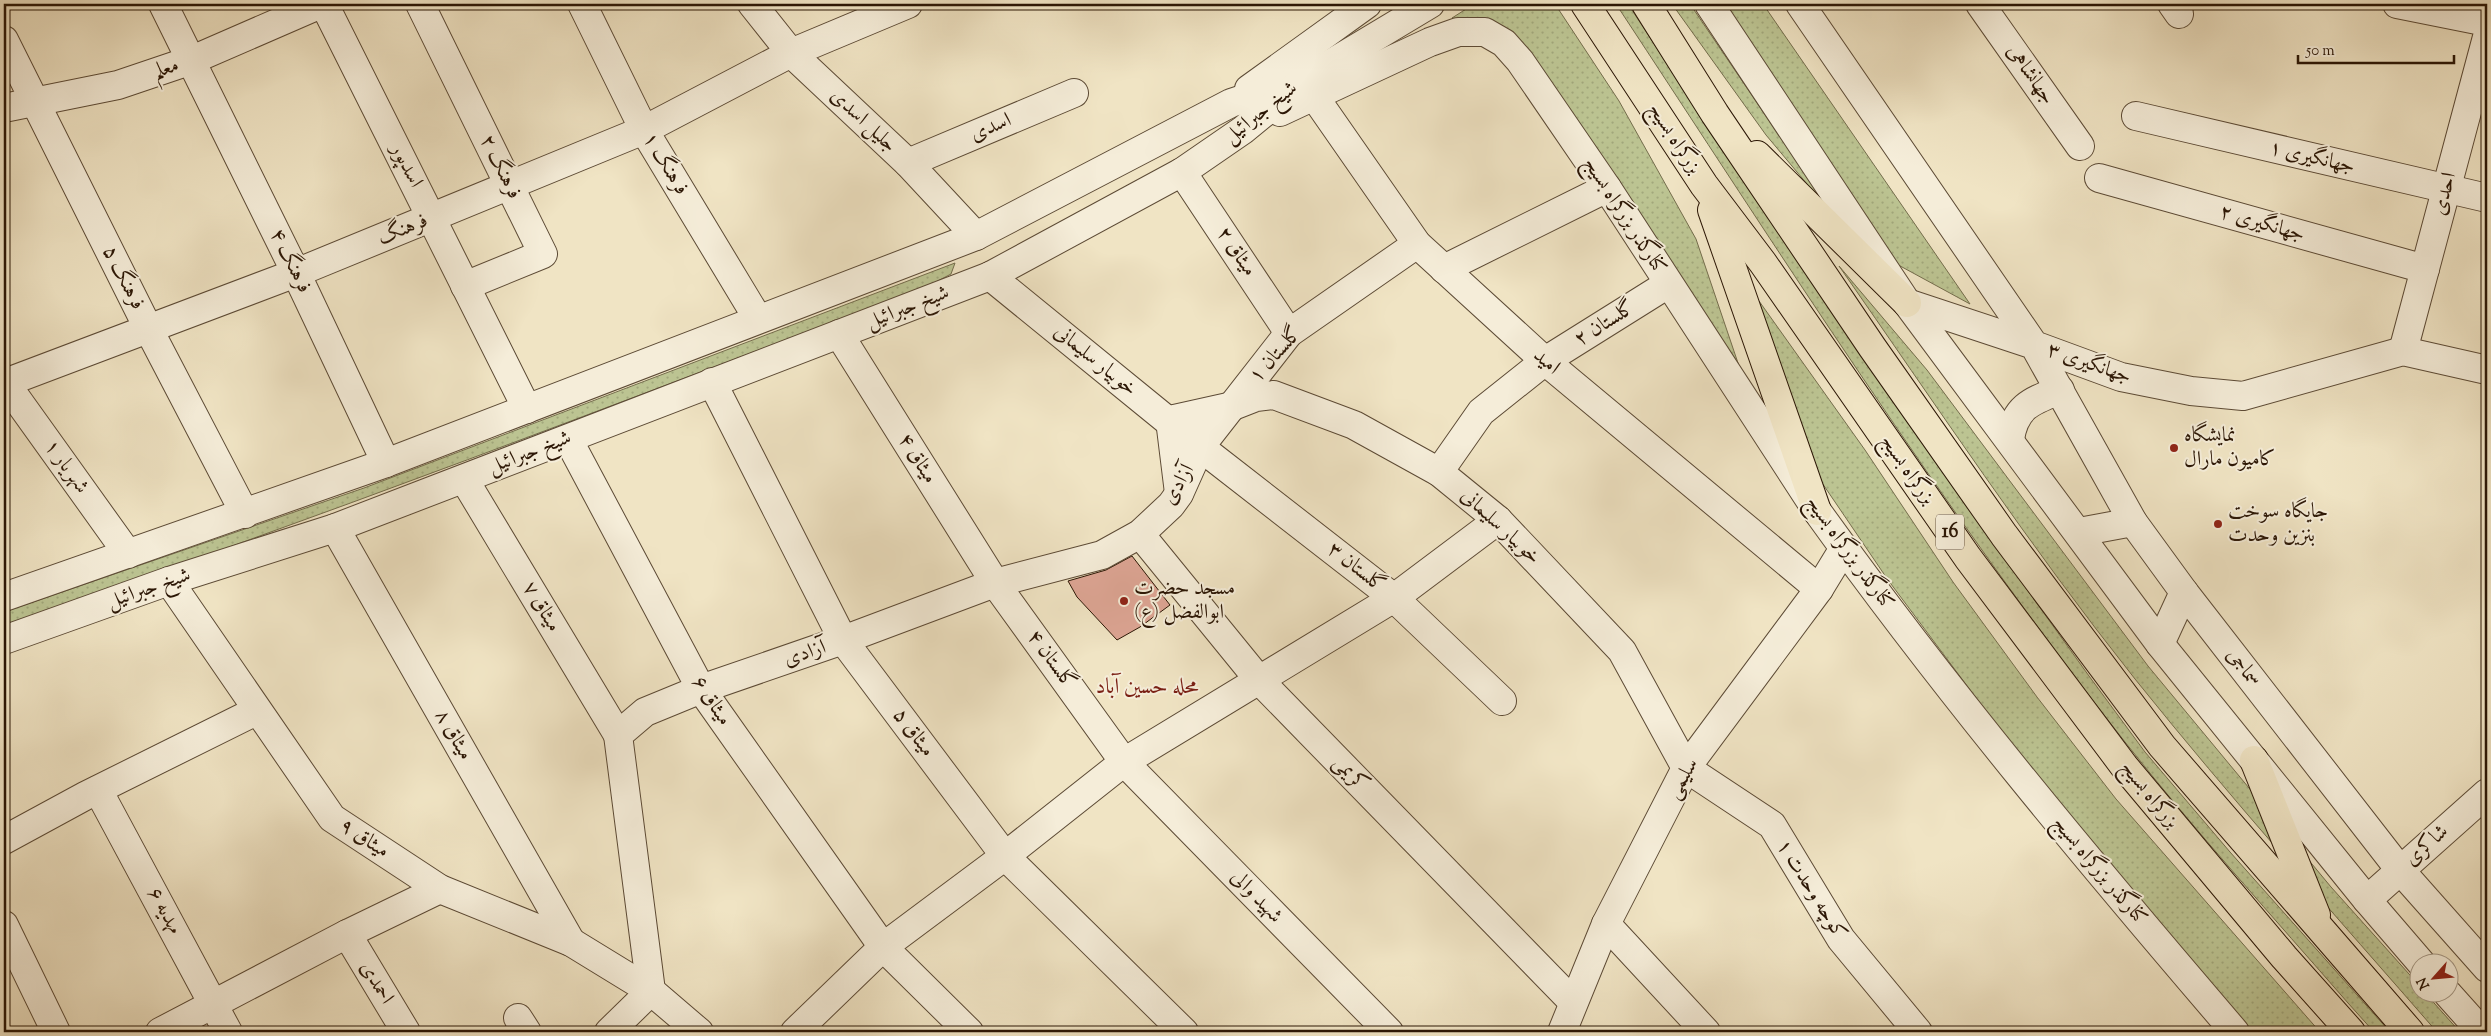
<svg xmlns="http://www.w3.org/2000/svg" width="2491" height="1036" font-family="'Sorts Mill Goudy',Amiri,serif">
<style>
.grass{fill:url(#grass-dots);stroke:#746d4c}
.building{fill:#dda594;stroke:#2b1605}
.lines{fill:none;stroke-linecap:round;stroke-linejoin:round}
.minor-casing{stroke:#5c4a35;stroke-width:30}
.highway-casing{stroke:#2b1605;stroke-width:30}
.minor{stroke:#f5edd9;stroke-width:28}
.highway{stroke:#f0e4c4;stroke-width:28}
.poi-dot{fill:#8f2418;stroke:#f5edd9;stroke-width:2}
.labels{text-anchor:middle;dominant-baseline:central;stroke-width:4;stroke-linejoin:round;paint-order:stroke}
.shield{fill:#f5edd9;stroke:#685645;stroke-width:1}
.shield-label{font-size:20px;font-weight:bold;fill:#2b1605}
.street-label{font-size:21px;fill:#2b1605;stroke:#f5edd9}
.poi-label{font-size:21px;fill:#2b1605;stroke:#f5edd9;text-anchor:start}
.neighbourhood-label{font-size:22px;fill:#7a1f14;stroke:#f5edd9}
</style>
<defs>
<pattern id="grass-dots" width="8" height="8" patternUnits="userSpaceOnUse" patternTransform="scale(1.25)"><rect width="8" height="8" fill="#bcc492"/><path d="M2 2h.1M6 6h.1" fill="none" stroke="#a2a87c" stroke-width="1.8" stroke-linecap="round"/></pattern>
</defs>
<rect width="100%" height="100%" fill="#f0e4c4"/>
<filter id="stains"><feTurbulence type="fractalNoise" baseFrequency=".004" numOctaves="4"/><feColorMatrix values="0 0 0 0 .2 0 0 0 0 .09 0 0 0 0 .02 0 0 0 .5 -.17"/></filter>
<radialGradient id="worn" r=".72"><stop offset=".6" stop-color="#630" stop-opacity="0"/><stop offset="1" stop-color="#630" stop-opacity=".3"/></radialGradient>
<g class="grass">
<polygon points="1474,4 1555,4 1619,101 1696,239 1739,366 1485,22 1452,18"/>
<path d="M 1616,4 L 1628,4 L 1690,99 L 1977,520 L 2089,676 L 2145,752 L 2230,852 L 2390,1032 L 2374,1032 L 2348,1003 C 2273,917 2196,832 2125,742 C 1941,507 1780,253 1616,4 Z"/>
<polygon points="1672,4 1690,4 1833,215 1766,135"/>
<polygon points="1721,4 1763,4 1970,304 1891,261"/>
<path d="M 955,263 L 951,274 L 928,286 C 621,402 315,520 4,626 L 4,612 L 364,488 Z"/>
<path d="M 1839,266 L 1927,370 L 2148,666 L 2331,887 L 2418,984 L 2418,994 L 2426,994 L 2460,1032 L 2437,1032 C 2335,915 2232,800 2135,679 C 2030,547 1936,405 1839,266 Z"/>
<polygon points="1759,301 1865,450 1953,582 2037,697 2116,799 2320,1032 2248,1032 2009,742 1888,580 1816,474 1786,391"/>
</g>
<polygon class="building" points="1132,556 1170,605 1140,627 1117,640 1077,597 1068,581 1106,570"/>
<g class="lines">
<defs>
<g id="minor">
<polyline points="163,4 296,273 386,463"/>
<polyline points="324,4 527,409"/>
<polyline points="420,4 543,254 465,286"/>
<polyline points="582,4 644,130 758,319"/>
<polyline points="752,4 791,53 908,163 976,236"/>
<polyline points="1709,4 1907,303 2160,644 2367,900 2422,964"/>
<polyline points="1800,4 2034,345 2121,377 2191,391 2243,396 2403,351 2487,370"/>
<polyline points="1980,4 2080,146"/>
<polyline points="2172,4 2179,14"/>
<polyline points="2397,4 2487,22"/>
<polyline points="4,40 148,328 245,514"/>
<polyline points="1249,89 1367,4"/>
<polyline points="1314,96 1417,244 1545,361 1819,589"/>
<polyline points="4,108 118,85 192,60 321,4"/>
<path d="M 1280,112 L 1430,42 L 1458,32 L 1485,32 L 1504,43 L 1520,61 L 1607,188 L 1817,511 C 1947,692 2090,863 2235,1032"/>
<polyline points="2136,116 2487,198"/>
<polyline points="908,163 1074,93"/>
<polyline points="1182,172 1289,333"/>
<polyline points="2099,178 2425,269"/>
<polyline points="1444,269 1607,188"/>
<polyline points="990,276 1200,447 1394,598 1502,701"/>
<polyline points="1907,303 2034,345 2133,522 2184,592 2400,870 2487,968"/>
<polyline points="839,334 995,583 1124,762 1389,1032"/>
<polyline points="2403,351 2487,37"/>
<polyline points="4,381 128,554"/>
<polyline points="712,382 843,640 1005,856 1184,1032"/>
<polyline points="5,383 296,273 644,130 791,53 908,4"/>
<polyline points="568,439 701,689 883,947 969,1032"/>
<path d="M 2010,439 C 2015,406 2032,401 2060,390"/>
<polyline points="1439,472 1481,412 1545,361 1668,284"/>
<polyline points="464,479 618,735"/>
<polyline points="1179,493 1170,420 1233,406 1256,397 1274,395 1354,425 1439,472 1498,520 1622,651 1686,768 1772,825 1841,939 1918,1032"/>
<polyline points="335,528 571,942"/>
<polyline points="2079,532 2133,522"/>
<polyline points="1140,534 1259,680 1573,1002"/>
<polyline points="169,581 332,818 440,889 571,942 651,991 699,1032"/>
<polyline points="4,597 386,463 976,236 1231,103 1292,83"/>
<polyline points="4,640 169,581 335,528 990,276 1182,172 1243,130 1305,79 1430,4"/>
<polyline points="2160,644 2184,592"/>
<polyline points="98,790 228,1032"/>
<polyline points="4,840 85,796 256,711"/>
<polyline points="2367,900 2487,793"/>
<polyline points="1606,924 1706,1032"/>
<polyline points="4,925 56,1032"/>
<polyline points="347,934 406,1032"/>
<polyline points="651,991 618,735 645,712 701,689 843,640 995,583 1102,555 1140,534 1171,505 1179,494 1200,447 1289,333 1417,244"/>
<polyline points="2448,994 2482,1032"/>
<polyline points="518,1018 527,1032"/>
<polyline points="160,1032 347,934 440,889"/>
<polyline points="609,1032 651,991"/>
<polyline points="795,1032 883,947 1005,856 1124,762 1394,598 1498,520"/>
<polyline points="1562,1032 1606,924 1686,768 1819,589 1844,548"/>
</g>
<g id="highway">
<polyline points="1585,4 1704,185 1763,263 1968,558 2124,766 2284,957 2351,1032"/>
<polyline points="1646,4 1715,114 1872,347 2004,535 2162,746 2410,1032"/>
<polyline points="1757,155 1907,303"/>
<polyline points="1712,210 1817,511"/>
<polyline points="2254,760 2316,915"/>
</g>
</defs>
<use href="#minor" class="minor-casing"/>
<use href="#highway" class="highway-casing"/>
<use href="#minor" class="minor"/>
<use href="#highway" class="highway"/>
</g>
<g class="poi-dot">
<circle cx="2174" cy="448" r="5"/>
<circle cx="2218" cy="524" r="5"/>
<circle cx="1124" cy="601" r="5"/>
</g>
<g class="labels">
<rect class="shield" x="1936" y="514.5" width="28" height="35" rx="4"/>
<g class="shield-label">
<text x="1950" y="532">16</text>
</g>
<g class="street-label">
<text transform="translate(166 69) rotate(-19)">معلم</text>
<text transform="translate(2030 75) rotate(55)">جهانشاهی</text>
<text transform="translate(1261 113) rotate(-38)">شیخ جبرائیل</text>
<text transform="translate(863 121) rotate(43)">جلیل اسدی</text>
<text transform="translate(991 128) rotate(-23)">اسدی</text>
<text transform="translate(1674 139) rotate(57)">بزرگراه بسیج</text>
<text transform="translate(2312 158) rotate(13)">جهانگیری ۱</text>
<text transform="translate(665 164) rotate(59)">فرهنگ ۱</text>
<text transform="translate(406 166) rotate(63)">اسدپور</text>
<text transform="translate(500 167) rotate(64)">فرهنگ ۲</text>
<text transform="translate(2445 194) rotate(-75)">احدی</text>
<text transform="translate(1624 216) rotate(57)">کنارگذر بزرگراه بسیج</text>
<text transform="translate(2262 224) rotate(16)">جهانگیری ۲</text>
<text transform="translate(403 230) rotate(-22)">فرهنگ</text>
<text transform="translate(1236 252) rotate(56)">میثاق ۲</text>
<text transform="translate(290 261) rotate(64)">فرهنگ ۴</text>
<text transform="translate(123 278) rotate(63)">فرهنگ ۵</text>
<text transform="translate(908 308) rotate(-21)">شیخ جبرائیل</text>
<text transform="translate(1605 324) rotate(-32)">گلستان ۲</text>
<text transform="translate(1276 355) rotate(-48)">گلستان ۱</text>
<text transform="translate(1095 361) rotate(39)">خوبیار سلیمانی</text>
<text transform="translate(1546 362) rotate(41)">امید</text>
<text transform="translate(2089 364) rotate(19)">جهانگیری ۳</text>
<text transform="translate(530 453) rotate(-21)">شیخ جبرائیل</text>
<text transform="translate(917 459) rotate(58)">میثاق ۴</text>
<text transform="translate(66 467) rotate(54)">شهریار ۱</text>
<text transform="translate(1907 470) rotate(55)">بزرگراه بسیج</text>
<text transform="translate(1179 485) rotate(-60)">آزادی</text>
<text transform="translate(1500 527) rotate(43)">خوبیار سلیمانی</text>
<text transform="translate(1849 553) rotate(54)">کنارگذر بزرگراه بسیج</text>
<text transform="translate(1356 568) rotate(38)">گلستان ۳</text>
<text transform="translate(149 589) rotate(-19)">شیخ جبرائیل</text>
<text transform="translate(541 607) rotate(59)">میثاق ۷</text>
<text transform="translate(805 654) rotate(-19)">آزادی</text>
<text transform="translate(1051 660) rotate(54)">گلستان ۴</text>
<text transform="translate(2243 668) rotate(52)">سماجی</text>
<text transform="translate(711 701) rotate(57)">میثاق ۶</text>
<text transform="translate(913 733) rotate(53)">میثاق ۵</text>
<text transform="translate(453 735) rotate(60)">میثاق ۸</text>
<text transform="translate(1350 774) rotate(46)">کریمی</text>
<text transform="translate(1683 779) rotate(-60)">سلیمی</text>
<text transform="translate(2149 795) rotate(51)">بزرگراه بسیج</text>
<text transform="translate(364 839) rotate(33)">میثاق ۹</text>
<text transform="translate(2427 846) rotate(-42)">شاکری</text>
<text transform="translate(2099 871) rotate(50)">کنارگذر بزرگراه بسیج</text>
<text transform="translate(1811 890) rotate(58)">کوچه وحدت ۱</text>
<text transform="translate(1256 897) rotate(46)">شهید والی</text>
<text transform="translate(164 911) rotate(61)">مهدیه ۶</text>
<text transform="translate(376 983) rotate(59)">احمدی</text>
</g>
<g class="poi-label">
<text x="2184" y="436">نمایشگاه<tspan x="2184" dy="24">کامیون مارال</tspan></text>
<text x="2228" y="512">جایگاه سوخت<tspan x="2228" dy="24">بنزین وحدت</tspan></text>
<text x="1134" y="589">مسجد حضرت<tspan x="1134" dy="24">ابوالفضل (ع)</tspan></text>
</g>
<g class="neighbourhood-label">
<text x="1147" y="688">محله حسین آباد</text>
</g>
</g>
<rect width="2491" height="1036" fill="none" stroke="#f0e4c4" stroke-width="20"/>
<rect x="5" y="5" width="2481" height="1026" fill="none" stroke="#2b1605" stroke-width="2.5"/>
<rect x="10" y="10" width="2471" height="1016" fill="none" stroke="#2b1605"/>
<g transform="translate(2434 978) rotate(243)"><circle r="24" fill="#f5edd9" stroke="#a49784"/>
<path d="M0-4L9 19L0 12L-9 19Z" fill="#8f2418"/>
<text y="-8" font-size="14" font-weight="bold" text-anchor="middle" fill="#2b1605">N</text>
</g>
<path d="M2298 55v8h156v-8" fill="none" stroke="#2b1605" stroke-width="2.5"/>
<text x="2306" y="55" font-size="15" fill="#2b1605" stroke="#f5edd9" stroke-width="4" paint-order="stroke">50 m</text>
<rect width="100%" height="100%" filter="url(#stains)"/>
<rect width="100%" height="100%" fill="url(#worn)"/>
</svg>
